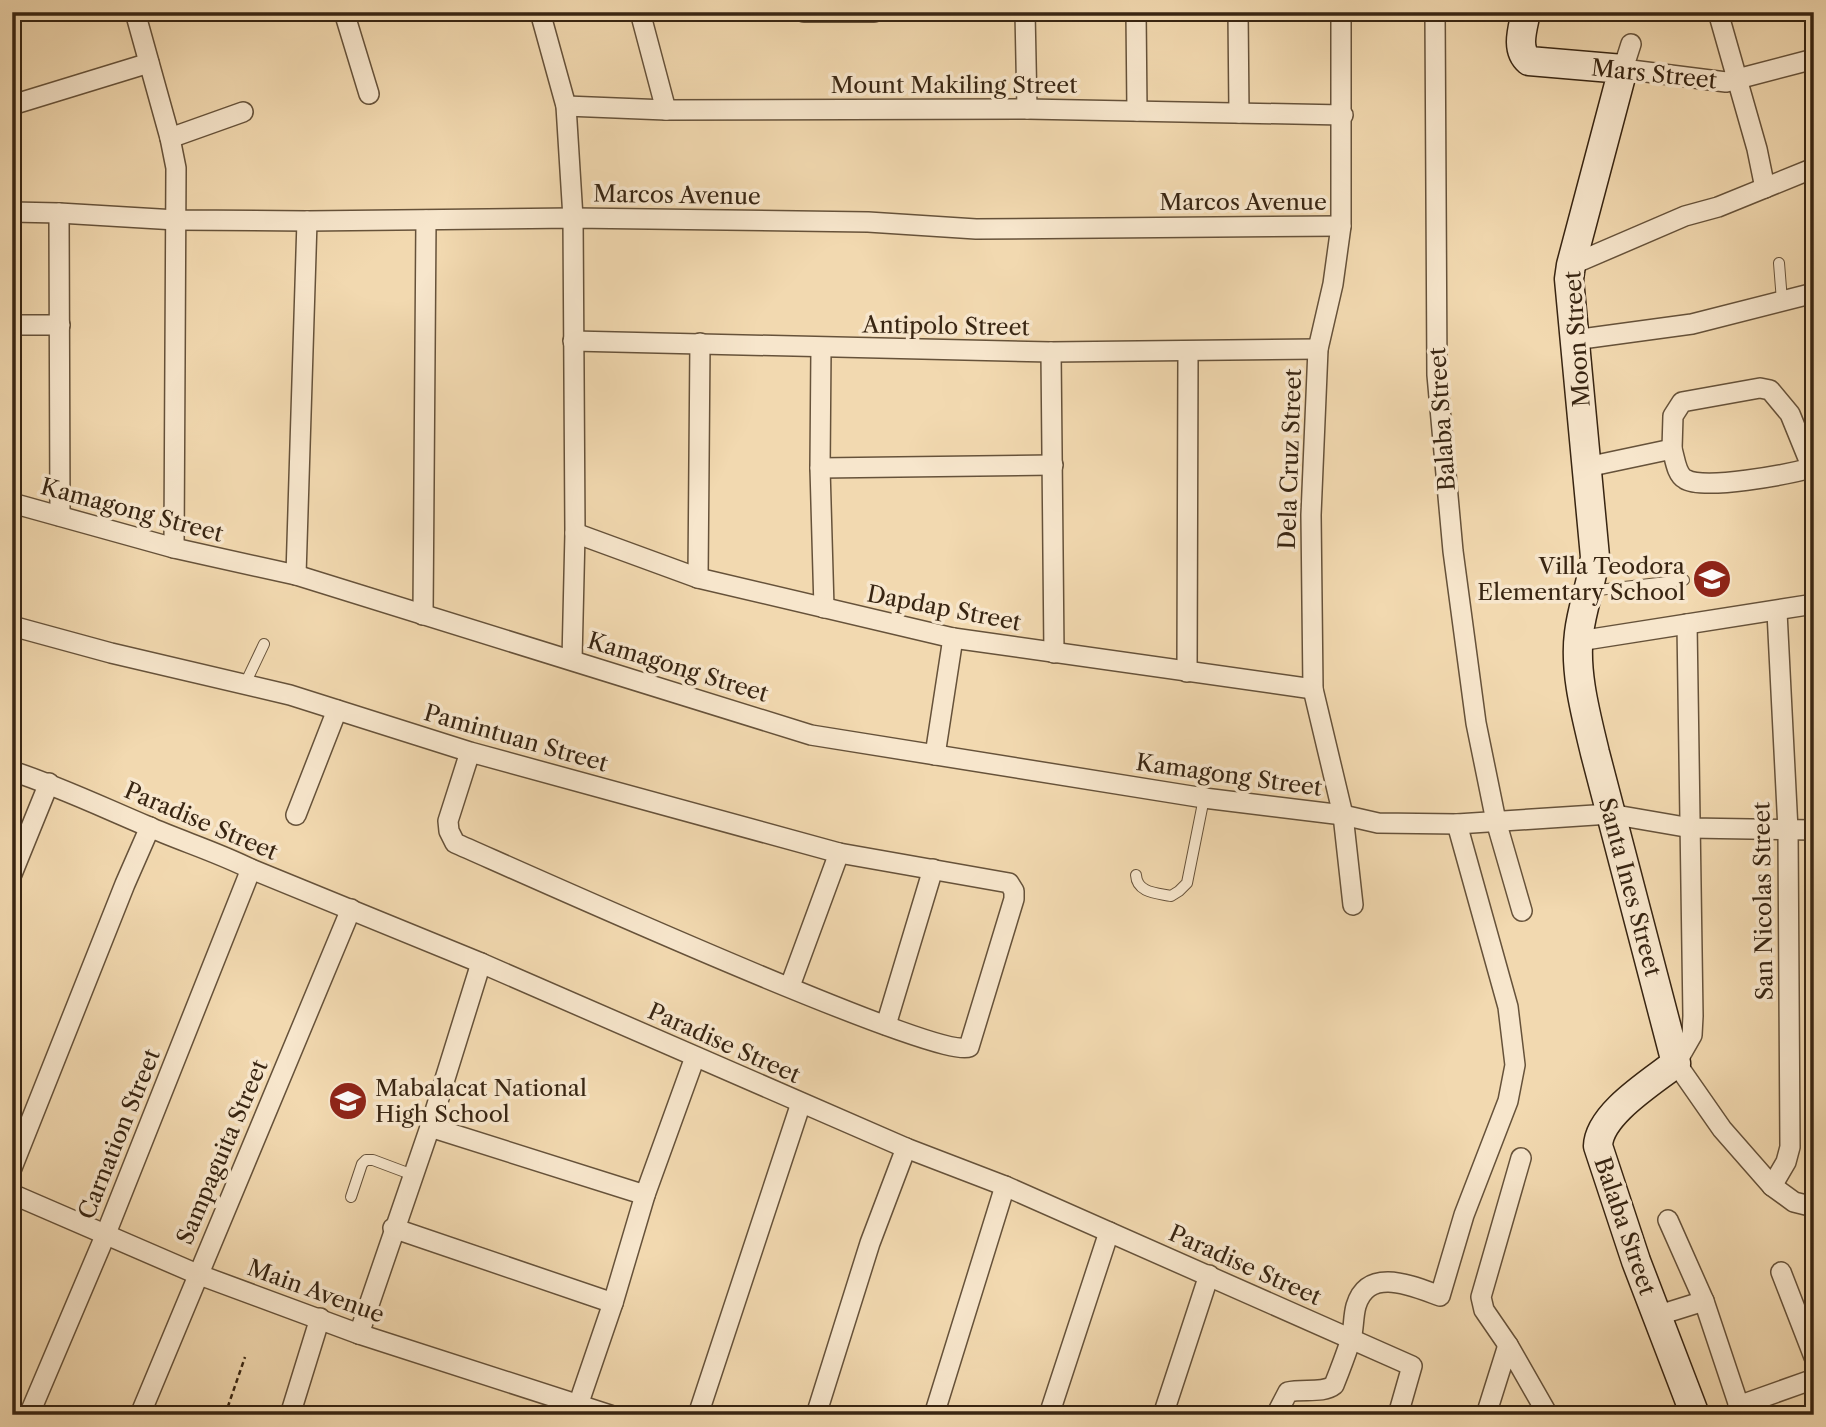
<svg xmlns="http://www.w3.org/2000/svg" width="1826" height="1427" font-family="'Libre Caslon Text',serif">
<style>
.lines{fill:none;stroke-linecap:round;stroke-linejoin:round}
.lane-casing{stroke:#66523a;stroke-width:12}
.street-casing{stroke:#66523a;stroke-width:22}
.secondary-casing{stroke:#382512;stroke-width:31}
.path{stroke:#382512;stroke-width:2.5;stroke-dasharray:5 3.5;stroke-linecap:butt}
.lane{stroke:#f7e6cc;stroke-width:10}
.street{stroke:#f7e6cc;stroke-width:19}
.secondary{stroke:#f7e6cc;stroke-width:28}
.labels{text-anchor:middle;dominant-baseline:central;stroke-width:7;stroke-linejoin:round;paint-order:stroke}
.street-label{font-size:23px;fill:#382512;stroke:#f7e6cc}
.poi-label{font-size:23px;fill:#382512;stroke:#f7e6cc;text-anchor:end}
</style>
<rect width="100%" height="100%" fill="#f2d9b0"/>
<filter id="stains"><feTurbulence type="fractalNoise" baseFrequency=".00286" numOctaves="4"/><feColorMatrix values="0 0 0 0 .2 0 0 0 0 .09 0 0 0 0 .02 0 0 0 .5 -.17"/></filter>
<radialGradient id="worn" r=".72"><stop offset=".6" stop-color="#630" stop-opacity="0"/><stop offset="1" stop-color="#630" stop-opacity=".3"/></radialGradient>
<g class="lines">
<defs>
<g id="lane">
<polyline points="1779,263 1782,301"/>
<polyline points="1590,591 1684,580"/>
<polyline points="245,684 264,644"/>
<path d="M 1136,875 C 1137,893 1157,893 1171,896 L 1179,891 L 1187,883 L 1204,798"/>
<polyline points="351,1197 362,1164 366,1160 373,1160 413,1175"/>
</g>
<g id="street">
<polyline points="135,12 170,138 176,168 174,548"/>
<polyline points="344,12 369,94"/>
<polyline points="540,12 566,106 573,218 575,533 572,660"/>
<polyline points="640,12 666,110"/>
<polyline points="804,12 874,12"/>
<polyline points="1025,12 1027,109"/>
<polyline points="1136,12 1137,111"/>
<polyline points="1238,12 1239,113"/>
<polyline points="1341,12 1341,226 1333,284 1318,349 1311,515 1313,689 1343,815 1353,905"/>
<polyline points="1435,12 1437,375 1453,551 1476,723 1496,821 1522,911"/>
<polyline points="1718,12 1757,149 1765,188"/>
<polyline points="1631,44 1623,69 1726,82 1814,59"/>
<polyline points="12,105 149,63"/>
<polyline points="566,106 666,110 1027,109 1343,115"/>
<polyline points="170,138 243,112"/>
<polyline points="12,212 59,213 176,220 307,221 573,218 868,222 976,229 1341,226"/>
<polyline points="59,213 60,516"/>
<polyline points="1571,265 1685,216 1718,207 1814,168"/>
<polyline points="12,325 60,325"/>
<polyline points="1574,340 1692,324 1814,293"/>
<polyline points="573,341 1051,352 1318,349"/>
<polyline points="821,348 820,468 824,608"/>
<polyline points="1051,352 1054,653"/>
<polyline points="1672,449 1673,416 1682,402 1760,388 1770,390 1790,414 1814,473"/>
<path d="M 1587,467 L 1672,449 C 1675,458 1676,474 1685,479 C 1703,491 1789,474 1811,468"/>
<polyline points="820,468 1053,465"/>
<polyline points="12,503 174,548 296,575 811,735 1204,798 1343,815 1378,823 1457,824 1610,814 1691,828 1814,830"/>
<polyline points="575,533 698,578 953,638 1313,689"/>
<polyline points="296,575 307,221"/>
<polyline points="698,578 700,343"/>
<polyline points="423,615 426,220"/>
<polyline points="1687,624 1693,1016 1692,1035 1676,1063 1722,1129 1772,1186 1794,1202 1814,1207"/>
<path d="M 12,626 L 111,653 L 290,695 L 470,752 L 839,853 L 1009,883 L 1014,891 L 1014,899 L 969,1047 C 936,1060 517,870 455,843 L 449,831 L 448,821 L 470,752"/>
<polyline points="1579,641 1814,604"/>
<polyline points="1187,672 1188,352"/>
<polyline points="935,755 953,638"/>
<path d="M 12,771 C 58,786 102,807 147,826 C 181,841 217,852 251,869 L 481,963 L 906,1148 L 1005,1186 L 1412,1366 L 1398,1415"/>
<polyline points="296,815 337,710"/>
<polyline points="12,874 49,783"/>
<polyline points="790,986 839,853"/>
<polyline points="886,1025 933,869"/>
<polyline points="430,1127 645,1195"/>
<polyline points="12,1168 125,884 150,827"/>
<polyline points="1772,1186 1786,1162 1790,1147 1788,830 1777,612"/>
<polyline points="12,1194 197,1274 359,1334 610,1415"/>
<polyline points="1668,1220 1704,1301 1742,1415"/>
<polyline points="393,1228 613,1303"/>
<polyline points="1781,1272 1814,1357"/>
<polyline points="1656,1316 1704,1301"/>
<polyline points="359,1334 430,1127 481,963"/>
<polyline points="1508,1345 1484,1310 1481,1297 1521,1158"/>
<polyline points="1738,1406 1814,1379"/>
<polyline points="575,1414 613,1303 645,1195 695,1057"/>
<polyline points="29,1415 105,1236 251,869"/>
<polyline points="140,1415 351,909"/>
<polyline points="290,1415 320,1318"/>
<polyline points="698,1415 801,1103"/>
<polyline points="816,1415 870,1243 906,1148"/>
<polyline points="934,1415 1005,1186"/>
<polyline points="1049,1415 1109,1232"/>
<polyline points="1163,1415 1209,1275"/>
<path d="M 1276,1415 L 1288,1392 C 1302,1388 1323,1394 1334,1385 C 1340,1370 1346,1354 1351,1339 C 1354,1328 1353,1317 1356,1306 C 1368,1266 1412,1286 1440,1296 L 1464,1215 L 1508,1101 L 1515,1065 L 1508,1007 L 1457,824"/>
<polyline points="1486,1415 1508,1345 1548,1415"/>
</g>
<path id="secondary" d="M 1526,12 C 1523,28 1515,49 1529,61 L 1623,69 L 1571,265 L 1569,279 L 1595,557 C 1592,583 1582,607 1579,633 C 1574,672 1586,715 1595,753 L 1676,1063 C 1652,1082 1599,1114 1598,1146 L 1636,1261 L 1695,1415"/>
</defs>
<use href="#lane" class="lane-casing"/>
<use href="#street" class="street-casing"/>
<use href="#secondary" class="secondary-casing"/>
<polyline class="path" points="225,1415 245,1357"/>
<use href="#lane" class="lane"/>
<use href="#street" class="street"/>
<use href="#secondary" class="secondary"/>
</g>
<defs>
<symbol id="school-disc" viewBox="-11 -11 22 22"><circle r="9.5" fill="#8f2418" stroke="#f7e6cc"/><path d="M0-5L7-2L0 1L-7-2ZM-4 1L0 2.5L4 1V4Q0 6-4 4Z" fill="#fff"/></symbol>
</defs>
<g fill-rule="evenodd">
<use href="#school-disc" x="1690" y="557" width="44" height="44"/>
<use href="#school-disc" x="326" y="1079" width="44" height="44"/>
</g>
<g class="labels">
<g class="street-label">
<text transform="translate(1654 74) rotate(6)">Mars Street</text>
<text x="954" y="85">Mount Makiling Street</text>
<text transform="translate(677 195) rotate(1)">Marcos Avenue</text>
<text x="1243" y="202">Marcos Avenue</text>
<text transform="translate(946 326) rotate(1)">Antipolo Street</text>
<text transform="translate(1577 339) rotate(-94)">Moon Street</text>
<text transform="translate(1442 419) rotate(-94)">Balaba Street</text>
<text transform="translate(1290 459) rotate(-88)">Dela Cruz Street</text>
<text transform="translate(132 510) rotate(15)">Kamagong Street</text>
<text transform="translate(944 608) rotate(11)">Dapdap Street</text>
<text transform="translate(678 667) rotate(17)">Kamagong Street</text>
<text transform="translate(516 738) rotate(16)">Pamintuan Street</text>
<text transform="translate(1229 775) rotate(8)">Kamagong Street</text>
<text transform="translate(201 821) rotate(23)">Paradise Street</text>
<text transform="translate(1630 887) rotate(75)">Santa Ines Street</text>
<text transform="translate(1763 901) rotate(-91)">San Nicolas Street</text>
<text transform="translate(724 1043) rotate(24)">Paradise Street</text>
<text transform="translate(119 1134) rotate(-68)">Carnation Street</text>
<text transform="translate(222 1152) rotate(-67)">Sampaguita Street</text>
<text transform="translate(1625 1226) rotate(71)">Balaba Street</text>
<text transform="translate(1245 1265) rotate(24)">Paradise Street</text>
<text transform="translate(316 1291) rotate(20)">Main Avenue</text>
</g>
<g class="poi-label">
<text x="1685" y="566">Villa Teodora<tspan x="1685" dy="26">Elementary School</tspan></text>
<text x="375" y="1088" text-anchor="start">Mabalacat National<tspan x="375" dy="26">High School</tspan></text>
</g>
</g>
<rect width="1826" height="1427" fill="none" stroke="#f2d9b0" stroke-width="42"/>
<rect x="14" y="14" width="1798" height="1399" fill="none" stroke="#382512" stroke-width="3.5"/>
<rect x="21" y="21" width="1784" height="1385" fill="none" stroke="#382512" stroke-width="2"/>
<rect width="100%" height="100%" filter="url(#stains)"/>
<rect width="100%" height="100%" fill="url(#worn)"/>
</svg>
